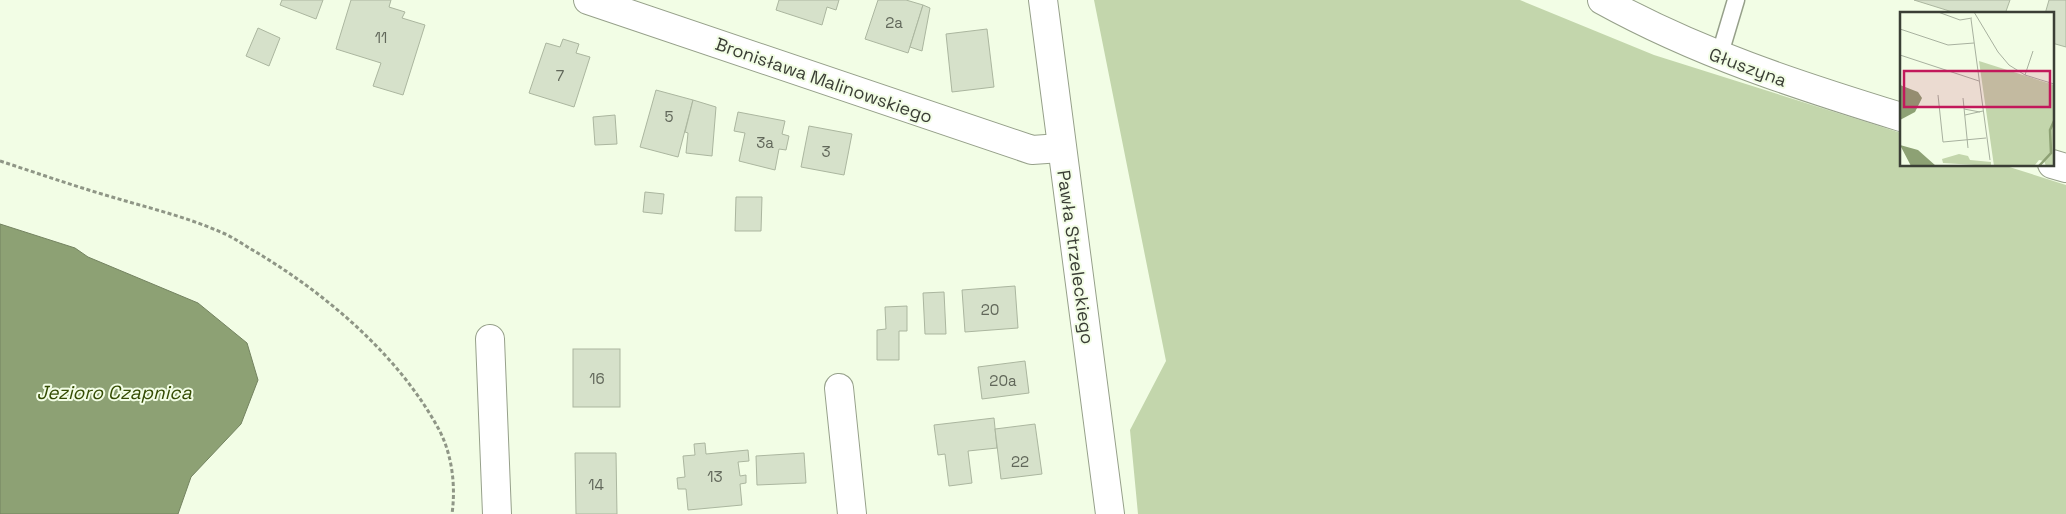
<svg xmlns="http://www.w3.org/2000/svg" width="2066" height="514" font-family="'Space Grotesk',sans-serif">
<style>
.green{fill:#c3d6ac}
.water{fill:#8da174;stroke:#748361}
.building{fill:#d6e1ca;stroke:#abb69f}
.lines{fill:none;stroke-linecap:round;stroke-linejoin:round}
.lane-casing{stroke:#96a08a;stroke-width:19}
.street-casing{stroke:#96a08a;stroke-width:30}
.secondary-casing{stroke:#96a08a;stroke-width:30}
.path{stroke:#8f9686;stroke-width:3;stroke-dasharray:4 2.5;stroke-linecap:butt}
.lane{stroke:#fff;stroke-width:16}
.street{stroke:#fff;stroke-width:28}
.secondary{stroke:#fff;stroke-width:28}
.labels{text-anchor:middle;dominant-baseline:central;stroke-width:4;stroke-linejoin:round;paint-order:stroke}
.number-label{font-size:15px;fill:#61675a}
.street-label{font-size:18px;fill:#3a3e35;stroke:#f2fde5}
.water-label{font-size:19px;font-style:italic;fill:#344c03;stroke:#f2fde5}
.inset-river{fill:none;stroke:#8da174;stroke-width:2.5}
.inset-road{fill:none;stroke:#a8b19f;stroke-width:1}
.view{fill:#c2185b;fill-opacity:0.15;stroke:#c2185b;stroke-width:2.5}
.inset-edge{fill:none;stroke:#3a3e35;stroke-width:2.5}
</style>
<rect width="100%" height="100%" fill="#f2fde5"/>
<polygon class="green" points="1094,0 1520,0 1654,55 1901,133 1901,165 2003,165 2066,185 2066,514 1138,514 1130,430 1166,361"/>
<polygon class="water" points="0,224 75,248 88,257 198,303 247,343 258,380 241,424 191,477 178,514 0,514"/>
<g class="building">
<polygon points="282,0 323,0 316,19 280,5"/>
<polygon points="351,0 391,0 389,7 405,12 402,18 425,25 403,95 373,86 381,63 336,49"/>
<polygon points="779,0 839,0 836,10 827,7 822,25 776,10"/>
<polygon points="878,0 906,0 923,5 908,53 865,39"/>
<polygon points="1914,0 2010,0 2005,14 1959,14"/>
<polygon points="2049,0 2066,0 2066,47 2052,43 2052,14 2045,14"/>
<polygon points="923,5 930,8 922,51 910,47"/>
<polygon points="258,28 280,38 269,66 246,56"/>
<polygon points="987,29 994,87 952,92 946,34"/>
<polygon points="563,39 579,44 576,53 590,57 574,107 529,93 546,43 560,47"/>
<polygon points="656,90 693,100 678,157 640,147"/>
<polygon points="693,100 716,107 712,156 686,153 688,133 685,132"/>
<polygon points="738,112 785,121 782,134 789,136 786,150 779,149 775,170 739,161 745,133 734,131"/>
<polygon points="615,115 617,144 595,145 593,117"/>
<polygon points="809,126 852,134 844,175 801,167"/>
<polygon points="645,192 664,194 662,214 643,212"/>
<polygon points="736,197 762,197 761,231 735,231"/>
<polygon points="1015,286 1018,328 965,332 962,290"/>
<polygon points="944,292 946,334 925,334 923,293"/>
<polygon points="907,306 907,331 899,331 899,360 877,360 877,330 886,329 885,307"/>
<rect x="573" y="349" width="47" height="58"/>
<polygon points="1025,361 1029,393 982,399 978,367"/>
<polygon points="994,418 997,448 968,451 972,483 949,486 945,454 938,455 934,425"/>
<polygon points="1035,424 1042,474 1001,479 995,429"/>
<polygon points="705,443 706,454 748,450 749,461 738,462 740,476 746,475 746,483 740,484 742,505 688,510 686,489 678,489 677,478 685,477 683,456 695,455 694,444"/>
<polygon points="575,453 616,453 617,514 576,514"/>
<polygon points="804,453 806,483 757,485 756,456"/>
</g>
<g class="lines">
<defs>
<polyline id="lane" points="1719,57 1736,0"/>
<g id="street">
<polyline points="588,0 1032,150 1061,148"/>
<polyline points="1043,0 1110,514"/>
<polyline points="490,339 497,514"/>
<polyline points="839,388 852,514"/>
</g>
<g id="secondary">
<path d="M 1602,0 C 1698,53 1797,85 1901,117"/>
<polyline points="2052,164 2066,168"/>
</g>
</defs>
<use href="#lane" class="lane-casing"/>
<use href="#street" class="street-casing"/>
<use href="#secondary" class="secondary-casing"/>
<path class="path" d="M 0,161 C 37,173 74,186 112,197 C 149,208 187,217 223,233 C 235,238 245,246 256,252 C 326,294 397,354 437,426 C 452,452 456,485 452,514"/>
<use href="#lane" class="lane"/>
<use href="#street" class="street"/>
<use href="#secondary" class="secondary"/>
</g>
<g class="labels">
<g class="number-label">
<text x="894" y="22">2a</text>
<text x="381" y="37">11</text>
<text x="560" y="75">7</text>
<text x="669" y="116">5</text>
<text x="765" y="142">3a</text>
<text x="826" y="151">3</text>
<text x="990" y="309">20</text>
<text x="597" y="378">16</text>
<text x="1003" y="380">20a</text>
<text x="1020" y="461">22</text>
<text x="715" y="476">13</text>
<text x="596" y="484">14</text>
</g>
<g class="street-label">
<text transform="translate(1748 67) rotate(20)">Głuszyna</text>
<text transform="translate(824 80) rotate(19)">Bronisława Malinowskiego</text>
<text transform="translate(1076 257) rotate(82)">Pawła Strzeleckiego</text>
</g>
<g class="water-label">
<text x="114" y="392">Jezioro Czapnica</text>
</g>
</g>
<g transform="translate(1900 12)">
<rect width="154" height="154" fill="#f2fde5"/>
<path d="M 79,49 L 154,73 L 154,154 L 146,154 L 144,149 L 139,148 L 135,153 L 94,154 ZM 59,142 L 68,144 L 70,148 L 91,150 L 91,154 L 43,151 L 42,147 Z" fill="#c3d6ac"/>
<path d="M 0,73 L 18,80 L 22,86 L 15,100 L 0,108 ZM 0,133 L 18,138 L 36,154 L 11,154 Z" fill="#8da174"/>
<path class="inset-river" d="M 139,154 L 151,141 L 150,118 L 154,109"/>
<path class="inset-road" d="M 38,0 L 60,8 L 72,6M 74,0 L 98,40 L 109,53 L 125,63 L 154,72M 71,7 L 90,148M 0,17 L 48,33 L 74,31M 0,43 L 79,69M 125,63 L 133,39M 38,83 L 43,130 L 86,126M 63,86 L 68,136M 64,97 L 80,100M 65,103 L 83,99"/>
<path class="view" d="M 4,59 L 150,59 L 150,95 L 4,95 Z"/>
<rect width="154" height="154" class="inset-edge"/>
</g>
</svg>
